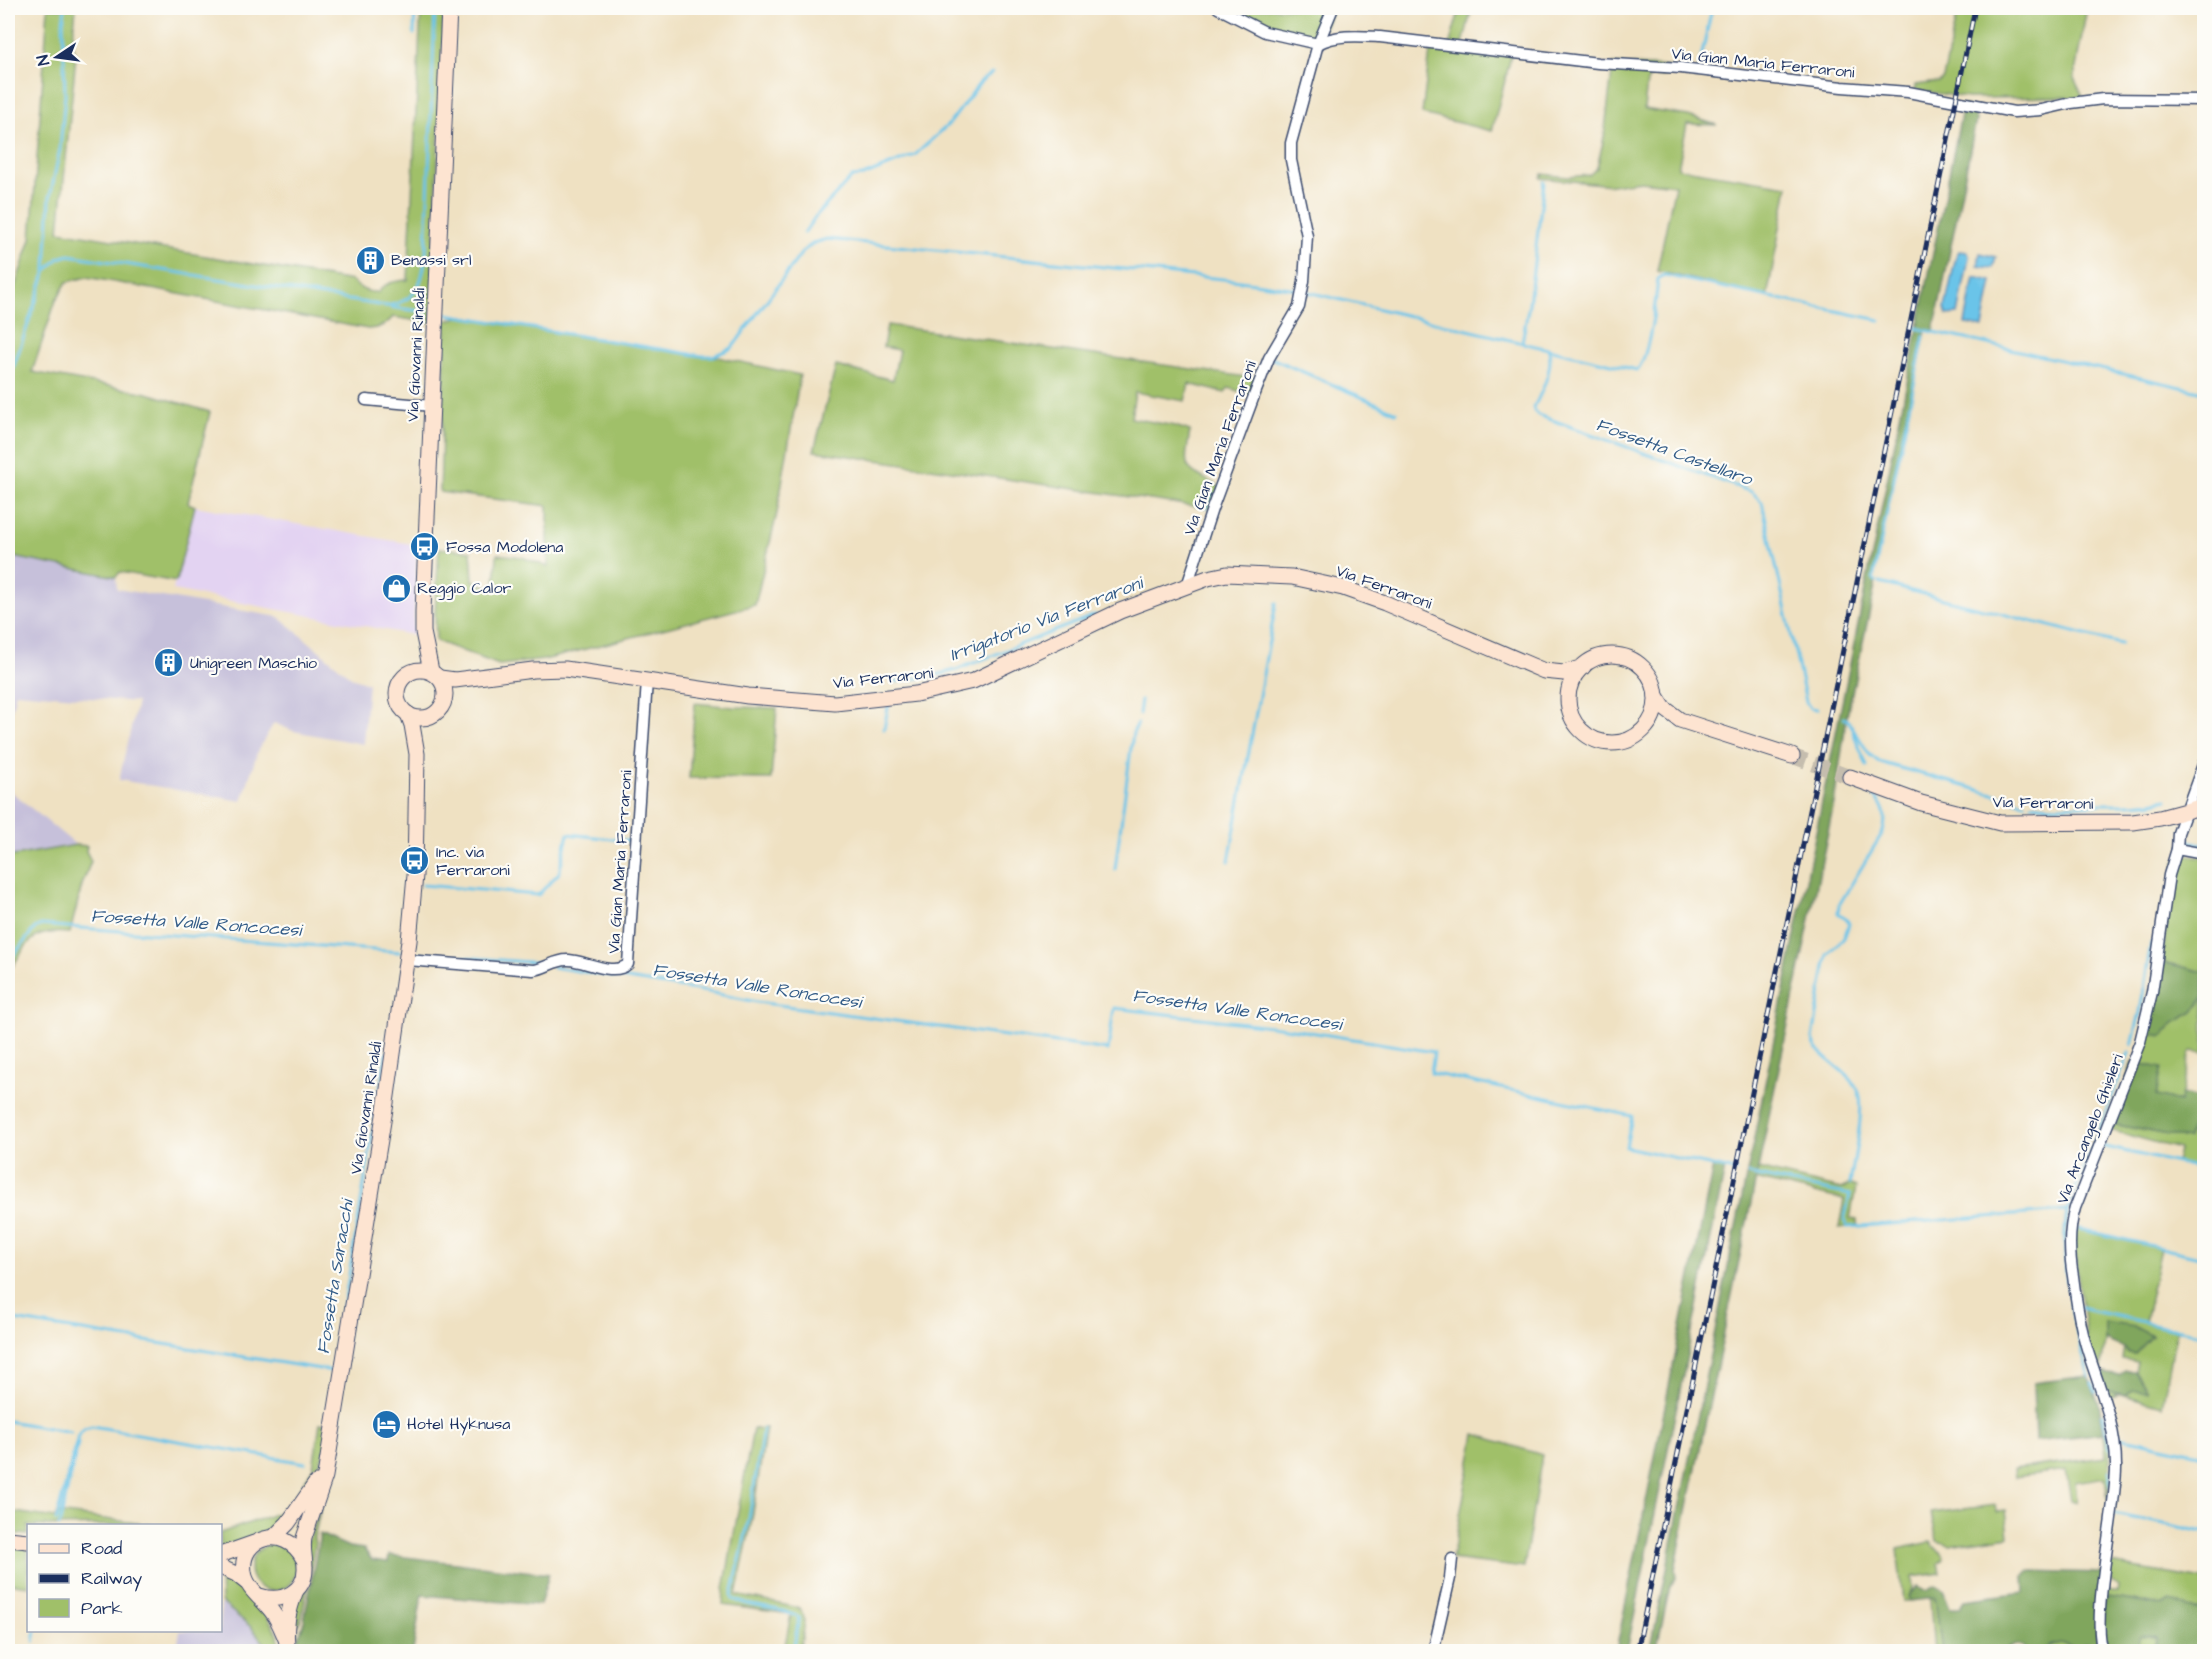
<svg xmlns="http://www.w3.org/2000/svg" width="2212" height="1659" font-family="'Architects Daughter',sans-serif">
<style>
.built{fill:#e3d3f2}
.industrial{fill:#c6c0da}
.green{fill:#a0c069;stroke:#5e7864;stroke-width:1.5}
.forest{fill:#80a65d;stroke:#4e6a5e;stroke-width:1.5}
.water{fill:#6bc4e9;stroke:#437aa4;stroke-width:1.5}
.lines{fill:none;stroke-linecap:round;stroke-linejoin:round}
.stream{stroke:#6bc4e9;stroke-width:3}
.secondary-tunnel{stroke:#c5bdae;stroke-width:15;stroke-dasharray:15 8;stroke-linecap:butt}
.street-casing{stroke:#3b4a6d;stroke-width:13}
.secondary-casing{stroke:#3b4a6d;stroke-width:17}
.street{stroke:#fff;stroke-width:10}
.secondary{stroke:#fde4d1;stroke-width:15}
.rail-casing{stroke:#1b2f5e;stroke-width:5}
.rail{stroke:#fdfcf7;stroke-width:3;stroke-dasharray:9;stroke-linecap:butt}
.labels{text-anchor:middle;dominant-baseline:central;stroke-width:4.5;stroke-linejoin:round;paint-order:stroke}
.street-label{font-size:16px;fill:#1b2f5e;stroke:#fdfcf7}
.poi-label{font-size:16px;fill:#1b2f5e;stroke:#fdfcf7;text-anchor:start}
.water-label{font-size:18px;font-style:italic;fill:#335c88;stroke:#fdfcf7}
</style>
<rect width="100%" height="100%" fill="#fdfcf7"/>
<filter id="ink" filterUnits="userSpaceOnUse"><feTurbulence type="fractalNoise" baseFrequency=".0167" numOctaves="2"/><feDisplacementMap in="SourceGraphic" scale="12" xChannelSelector="R" yChannelSelector="G"/><feConvolveMatrix kernelMatrix="1 2 1 2 8 2 1 2 1" color-interpolation-filters="sRGB"/></filter>
<filter id="wash" filterUnits="userSpaceOnUse"><feTurbulence type="fractalNoise" baseFrequency=".008" numOctaves="4" result="noise"/><feDisplacementMap in="SourceGraphic" scale="24" xChannelSelector="R" yChannelSelector="G"/><feGaussianBlur stdDeviation="1.35" result="paint"/><feColorMatrix in="noise" values="0 0 0 0 0 0 0 0 0 0 0 0 0 0 0 0 0 1.4 0 .05"/><feComposite in="paint" operator="in"/></filter>
<g filter="url(#wash)">
<rect width="100%" height="100%" fill="#efe1c2"/>
<polygon class="built" points="195,506 417,545 413,635 173,590"/>
<g class="industrial">
<polygon points="8,556 116,577 117,589 279,617 351,677 368,683 363,744 293,731 274,723 258,750 242,801 119,780 137,702 16,692 8,727"/>
<polygon points="8,789 76,845 8,857"/>
<polygon points="221,1602 251,1627 270,1651 176,1652 180,1631 220,1630"/>
</g>
<g class="green">
<path d="M 48,8 L 76,8 L 72,46 L 76,55 L 59,231 L 352,281 C 359,289 368,293 379,292 C 384,282 397,281 408,280 L 421,8 L 444,8 L 431,323 L 393,317 C 385,326 380,328 368,329 L 87,277 L 67,282 L 56,300 L 32,372 L 147,393 L 210,412 L 188,503 L 195,506 L 176,582 L 120,572 L 116,577 L 8,556 L 8,307 L 31,239 Z"/>
<polygon points="1238,8 1333,8 1318,44 1233,16"/>
<polygon points="1460,8 1472,8 1462,48 1512,53 1492,131 1422,114 1431,44 1449,46"/>
<polygon points="1958,8 2087,8 2074,78 2083,97 1968,98 1915,90 1916,85 1938,82 1943,78"/>
<polygon points="1613,64 1670,67 1668,76 1650,77 1647,82 1644,109 1688,116 1717,125 1687,124 1678,168 1788,186 1767,297 1657,271 1675,185 1640,181 1612,185 1541,178 1542,174 1568,177 1589,175 1597,168 1604,137"/>
<polygon points="461,316 702,356 713,356 800,375 777,513 755,605 544,660 499,665 436,641 435,612 439,548 471,551 473,580 484,586 495,586 497,554 522,557 548,567 548,506 440,492 446,321"/>
<path d="M 887,325 L 1261,379 L 1254,396 L 1229,388 L 1225,393 L 1189,384 L 1185,401 L 1135,392 L 1131,418 L 1175,426 L 1190,431 C 1183,474 1183,466 1220,487 L 1212,509 L 814,451 L 836,366 L 893,380 L 899,350 L 883,347 Z"/>
<polygon points="695,703 733,707 777,708 771,779 689,778"/>
<path d="M 76,845 L 87,846 L 86,851 L 91,861 L 82,885 L 70,933 C 28,930 30,942 8,973 L 8,857 Z"/>
<polygon points="2187,855 2204,857 2204,972 2162,962 2175,862 2180,857"/>
<polygon points="2204,997 2204,1053 2191,1051 2180,1102 2155,1096 2161,1068 2138,1063 2148,1033 2163,1036 2174,1023 2194,1012"/>
<polygon points="2112,1124 2188,1139 2191,1127 2204,1132 2204,1169 2176,1163 2179,1149 2110,1130"/>
<polygon points="1758,1169 1841,1189 1850,1184 1856,1187 1850,1219 1857,1220 1857,1226 1839,1228 1844,1200 1755,1179"/>
<path d="M 2073,1228 L 2161,1248 L 2145,1322 L 2177,1329 L 2162,1406 L 2124,1395 L 2133,1390 L 2146,1391 L 2135,1371 L 2137,1362 L 2122,1359 L 2124,1348 L 2135,1354 L 2152,1336 L 2105,1322 C 2105,1328 2106,1335 2105,1342 C 2102,1364 2099,1368 2106,1390 L 2119,1394 L 2105,1400 L 2089,1355 L 2076,1264 Z"/>
<polygon points="320,1423 336,1425 308,1490 276,1529 221,1550 220,1533 287,1510 313,1467"/>
<path d="M 766,1428 L 752,1519 L 736,1595 L 799,1608 C 809,1621 802,1637 799,1651 L 784,1651 L 791,1614 L 723,1605 L 724,1589 L 753,1429 Z"/>
<polygon points="2104,1433 2107,1433 2110,1448 2110,1470 2108,1502 2105,1477 2075,1482 2077,1502 2071,1500 2066,1470 2015,1477 2014,1469 2106,1457"/>
<polygon points="1475,1434 1542,1455 1524,1568 1452,1559"/>
<polygon points="322,1502 314,1538 315,1543 302,1616 297,1628 296,1651 293,1651 295,1600 306,1547"/>
<polygon points="1996,1505 1997,1512 2006,1511 2009,1536 1949,1545 1937,1541 1931,1513"/>
<polygon points="8,1511 55,1518 57,1513 152,1525 28,1526 28,1535 8,1533"/>
<path d="M 1931,1542 C 1935,1549 1941,1551 1944,1559 L 1939,1563 L 1941,1573 L 1912,1577 L 1913,1590 L 1909,1596 L 1911,1601 L 1903,1601 L 1897,1549 Z"/>
<circle cx="273" cy="1568" r="23"/>
<polygon points="8,1546 28,1548 28,1586 8,1583"/>
<polygon points="2110,1564 2204,1580 2204,1611 2170,1601 2162,1606 2108,1597 2101,1610 2103,1589 2117,1592 2118,1586 2108,1578"/>
<polygon points="220,1572 258,1602 278,1634 280,1651 271,1651 251,1627 221,1602"/>
<polygon points="1935,1598 1942,1651 1934,1651 1930,1599"/>
<polygon points="2140,1636 2157,1638 2154,1651 2115,1651 2129,1650"/>
<polygon points="2060,1643 2078,1648 2082,1652 2046,1652 2048,1646"/>
</g>
<g class="forest">
<polygon points="1963,105 1972,107 1976,120 1934,331 1926,330 1873,579 1876,582 1847,716 1834,803 1675,1569 1676,1578 1670,1586 1656,1651 1650,1652"/>
<polygon points="2162,962 2204,972 2204,997 2194,1012 2174,1023 2163,1036 2148,1033"/>
<polygon points="2132,1062 2162,1068 2156,1096 2180,1102 2181,1094 2204,1099 2204,1132 2191,1127 2188,1139 2112,1124"/>
<polygon points="1713,1166 1725,1169 1627,1651 1616,1651"/>
<polygon points="2105,1322 2135,1327 2152,1336 2135,1354 2128,1353 2124,1348 2105,1340"/>
<polygon points="2126,1371 2135,1371 2147,1391 2133,1390 2124,1395 2106,1390 2101,1375 2105,1373 2119,1376"/>
<polygon points="2088,1376 2099,1404 2104,1433 2035,1441 2033,1383"/>
<polygon points="320,1534 349,1547 364,1549 372,1560 388,1562 389,1555 549,1574 540,1605 422,1595 413,1651 299,1651 299,1637 304,1621"/>
<polygon points="2029,1571 2105,1573 2102,1608 2108,1597 2162,1606 2170,1601 2204,1611 2204,1651 2154,1651 2156,1638 2140,1636 2137,1645 2129,1650 2104,1651 2099,1630 2096,1644 2085,1643 2078,1648 2060,1643 2048,1646 2046,1651 2024,1651 2024,1647 2015,1644 2003,1651 1989,1651 1987,1648 1974,1651 1942,1651 1935,1598 1911,1601 1909,1596 1918,1586 1926,1591 1936,1586 1943,1590 1950,1608 1960,1608 1965,1600 2025,1592 2024,1576"/>
</g>
<g class="water">
<polygon points="1959,251 1968,252 1969,257 1958,314 1947,315 1945,308 1956,256"/>
<polygon points="1980,253 1996,257 1993,268 1978,266"/>
<polygon points="1974,277 1992,281 1983,327 1965,324"/>
</g>
<g class="lines">
<g class="stream">
<polyline points="414,34 415,8"/>
<polyline points="1699,68 1712,8"/>
<polyline points="804,233 815,217 852,177 863,176 915,155 950,123 982,80 992,73"/>
<polyline points="46,269 50,197 60,149 65,95 63,22 65,8"/>
<path d="M 1308,292 L 1637,370 C 1649,358 1656,299 1658,279 L 1664,275 L 1880,320"/>
<polyline points="390,307 427,312"/>
<polyline points="446,314 702,356 713,356 732,348 803,251 814,243 827,239 1233,280 1297,289"/>
<polyline points="1916,328 2204,392"/>
<polyline points="1522,342 1529,304 1544,182"/>
<path d="M 1548,348 C 1555,365 1542,392 1534,407 L 1535,412 L 1538,415 L 1752,492 L 1762,502 L 1806,702 L 1810,708 L 1817,709"/>
<polyline points="1271,358 1396,412"/>
<path d="M 8,383 L 46,271 L 59,258 L 69,255 L 386,306 C 419,301 422,282 426,253 L 435,8"/>
<polyline points="1206,508 1212,493"/>
<polyline points="1876,582 1873,579 1924,336"/>
<polyline points="1880,583 2121,644"/>
<polyline points="893,682 937,675 956,670 1095,615"/>
<polyline points="1139,714 1141,700"/>
<polyline points="1844,718 1848,720 1869,754 1879,762 2025,803"/>
<polyline points="884,729 889,702"/>
<polyline points="1853,732 1867,766"/>
<path d="M 2031,804 C 2054,808 2075,805 2097,804 C 2121,804 2144,805 2167,799"/>
<polyline points="2187,821 2186,837 2189,841 2204,845"/>
<polyline points="1229,861 1276,603"/>
<polyline points="1115,869 1133,733 1138,723"/>
<polyline points="423,885 538,895 559,873 568,834 631,841"/>
<polyline points="422,954 541,963"/>
<polyline points="8,962 35,928 41,925 400,952"/>
<polyline points="553,967 708,992 757,1002 1108,1050 1114,1008 1279,1027 1434,1052 1431,1073 1632,1116 1626,1147 1736,1171"/>
<polyline points="2132,1045 2140,1012 2151,943"/>
<polyline points="2101,1146 2204,1169"/>
<polyline points="1748,1174 1850,1195 1844,1220 1847,1227 2067,1211"/>
<path d="M 1850,1184 C 1853,1164 1865,1110 1859,1093 C 1851,1069 1815,1059 1813,1038 L 1827,955 L 1844,938 L 1849,924 L 1846,918 L 1838,913 L 1839,905 L 1883,832 C 1887,817 1885,806 1874,796"/>
<polyline points="2079,1229 2204,1258"/>
<polyline points="2080,1308 2204,1335"/>
<polyline points="8,1319 333,1371 386,1053"/>
<path d="M 2089,1376 C 2073,1323 2059,1267 2067,1211 L 2129,1053"/>
<polyline points="2092,1383 2096,1392"/>
<polyline points="2103,1415 2110,1448"/>
<polyline points="8,1421 71,1432"/>
<path d="M 763,1429 L 749,1519 L 732,1595 L 733,1599 C 753,1609 780,1606 799,1618 L 793,1652"/>
<polyline points="2115,1436 2204,1455"/>
<polyline points="2110,1486 2110,1470"/>
<polyline points="2113,1514 2204,1532"/>
<polyline points="56,1521 78,1436 85,1428 92,1426 305,1463"/>
<polyline points="59,1526 78,1443"/>
<polyline points="34,1642 36,1630"/>
</g>
</g>
</g>
<g filter="url(#ink)">
<g class="lines">
<polyline class="secondary-tunnel" points="1792,756 1850,777"/>
<defs>
<g id="street">
<path d="M 1218,8 L 1265,32 L 1318,44 C 1336,34 1359,36 1380,37 L 1598,63 L 1681,68 L 1842,87 L 1908,92 L 2014,112 L 2041,110 L 2071,103 L 2103,99 L 2204,100"/>
<polyline points="366,400 432,406"/>
<polyline points="1187,586 1212,509 1254,396 1269,358 1299,307 1304,281 1307,236 1291,160 1291,143 1318,44 1333,8"/>
<polyline points="2177,849 2204,854"/>
<path d="M 407,960 L 533,970 C 546,969 555,959 569,960 C 586,961 614,977 628,964 L 647,681"/>
<polyline points="1433,1652 1450,1578 1452,1559"/>
<path d="M 2104,1652 C 2089,1625 2117,1505 2116,1466 C 2116,1425 2100,1390 2088,1352 C 2080,1327 2076,1301 2073,1276 C 2069,1253 2068,1231 2075,1208 L 2140,1042 L 2152,992 L 2169,875 L 2177,849 L 2178,833 L 2204,762"/>
</g>
<g id="secondary">
<circle cx="1612" cy="699" r="44"/>
<circle cx="421" cy="694" r="24"/>
<polyline points="431,671 423,632 423,611 449,8"/>
<polyline points="440,678 455,680 533,670 565,669 748,696 835,703 916,694 973,681 1120,611 1208,578 1227,574 1292,577 1343,588 1385,603 1544,671 1564,673 1583,667"/>
<polyline points="1656,696 1664,708 1680,720 1792,756"/>
<polyline points="1850,777 1921,803 2000,823 2133,822 2160,818 2204,806"/>
<polyline points="274,1537 288,1523 316,1483"/>
<polyline points="8,1539 28,1541"/>
<polyline points="220,1555 254,1543"/>
<polyline points="220,1567 236,1574 246,1582"/>
<path d="M 260,1596 C 281,1603 306,1593 305,1567 C 305,1557 302,1549 304,1538 L 325,1476 L 386,1103 L 409,941 L 415,875 L 417,754 L 412,725 L 408,714"/>
<path d="M 286,1639 C 282,1630 279,1621 273,1613 C 264,1600 246,1589 244,1572 C 239,1536 285,1524 303,1558"/>
<path d="M 288,1652 C 284,1629 288,1611 296,1590"/>
</g>
</defs>
<use href="#street" class="street-casing"/>
<use href="#secondary" class="secondary-casing"/>
<use href="#street" class="street"/>
<use href="#secondary" class="secondary"/>
<defs>
<polyline id="rail" points="1637,1652 1975,8"/>
</defs>
<use href="#rail" class="rail-casing"/>
<use href="#rail" class="rail"/>
</g>
</g>
<defs>
<symbol id="building-disc" viewBox="-11 -11 22 22"><circle r="9.5" fill="#1f6fb2" stroke="#fdfcf7"/><path d="M-4-6H4V6H1V3H-1V6H-4ZM-2.5-4.3h1.7v1.8h-1.7ZM.8-4.3h1.7v1.8H.8ZM-2.5-1h1.7V.8h-1.7ZM.8-1h1.7V.8H.8Z" fill="#fff"/></symbol>
<symbol id="bus-disc" viewBox="-11 -11 22 22"><circle r="9.5" fill="#1f6fb2" stroke="#fdfcf7"/><path d="M-5-6H5V4H4V6H2V4H-2V6H-4V4H-5ZM-3.5-4V0h7V-4ZM-3.5 1.2v1.5H-2V1.2ZM2 1.2v1.5H3.5V1.2Z" fill="#fff"/></symbol>
<symbol id="shop-disc" viewBox="-11 -11 22 22"><circle r="9.5" fill="#1f6fb2" stroke="#fdfcf7"/><path d="M-5-2.5h2.3a2.7 3.5 0 0 1 5.4 0H5L5.5 6h-11ZM-1.5-2.5h3a1.5 2.3 0 0 0-3 0Z" fill="#fff"/></symbol>
<symbol id="hotel-disc" viewBox="-11 -11 22 22"><circle r="9.5" fill="#1f6fb2" stroke="#fdfcf7"/><path d="M-6-4.5h1.5V1H6V5H4.5V3h-9V5H-6ZM-4 0a1.8 1.8 0 1 1 3.6 0ZM.5 0V-2.5h3Q6-2.5 6 0Z" fill="#fff"/></symbol>
</defs>
<g fill-rule="evenodd">
<use href="#building-disc" x="354" y="244" width="33" height="33"/>
<use href="#bus-disc" x="408" y="530" width="33" height="33"/>
<use href="#shop-disc" x="380" y="572" width="33" height="33"/>
<use href="#building-disc" x="152" y="646" width="33" height="33"/>
<use href="#bus-disc" x="398" y="844" width="33" height="33"/>
<use href="#hotel-disc" x="370" y="1408" width="33" height="33"/>
</g>
<g class="labels">
<g class="street-label">
<text transform="translate(1763 63) rotate(6)">Via Gian Maria Ferraroni</text>
<text transform="translate(416 355) rotate(-87)">Via Giovanni Rinaldi</text>
<text transform="translate(1220 448) rotate(-70)">Via Gian Maria Ferraroni</text>
<text transform="translate(1384 587) rotate(20)">Via Ferraroni</text>
<text transform="translate(883 678) rotate(-6)">Via Ferraroni</text>
<text transform="translate(2043 803) rotate(1)">Via Ferraroni</text>
<text transform="translate(620 862) rotate(-86)">Via Gian Maria Ferraroni</text>
<text transform="translate(366 1108) rotate(-81)">Via Giovanni Rinaldi</text>
<text transform="translate(2090 1129) rotate(-69)">Via Arcangelo Ghisleri</text>
</g>
<g class="poi-label">
<text x="391" y="260">Benassi srl</text>
<text x="446" y="547">Fossa Modolena</text>
<text x="417" y="588">Reggio Calor</text>
<text x="190" y="663">Unigreen Maschio</text>
<text x="436" y="852">Inc. via<tspan x="436" dy="18">Ferraroni</tspan></text>
<text x="407" y="1424">Hotel Hyknusa</text>
</g>
<g class="water-label">
<text transform="translate(1674 452) rotate(20)">Fossetta Castellaro</text>
<text transform="translate(1046 619) rotate(-21)">Irrigatorio Via Ferraroni</text>
<text transform="translate(196 923) rotate(4)">Fossetta Valle Roncocesi</text>
<text transform="translate(757 986) rotate(9)">Fossetta Valle Roncocesi</text>
<text transform="translate(1237 1010) rotate(8)">Fossetta Valle Roncocesi</text>
<text transform="translate(335 1277) rotate(-81)">Fossetta Saracchi</text>
</g>
</g>
<rect width="2212" height="1659" fill="none" stroke="#fdfcf7" stroke-width="30"/>
<rect x="27" y="1524" width="195" height="108" fill="#fdfcf7" stroke="#a3aaba" stroke-width="1.5"/>
<rect x="39" y="1544" width="30" height="9" fill="#fde4d1" stroke="#a3aaba" stroke-width="1.5"/>
<text x="81" y="1554" font-size="18" fill="#1b2f5e">Road</text>
<rect x="39" y="1574" width="30" height="9" fill="#1b2f5e" stroke="#a3aaba" stroke-width="1.5"/>
<text x="81" y="1584" font-size="18" fill="#1b2f5e">Railway</text>
<rect x="39" y="1599" width="30" height="18" fill="#a0c069" stroke="#a3aaba" stroke-width="1.5"/>
<text x="81" y="1614" font-size="18" fill="#1b2f5e">Park</text>
<g transform="translate(57 57) rotate(257)" stroke="#fdfcf7" stroke-width="4.5" paint-order="stroke">
<path d="M0-4.5L10 22L0 15L-10 22Z" fill="#1b2f5e"/>
<text y="-9" font-size="16" font-weight="bold" text-anchor="middle" fill="#1b2f5e">N</text>
</g>
</svg>
